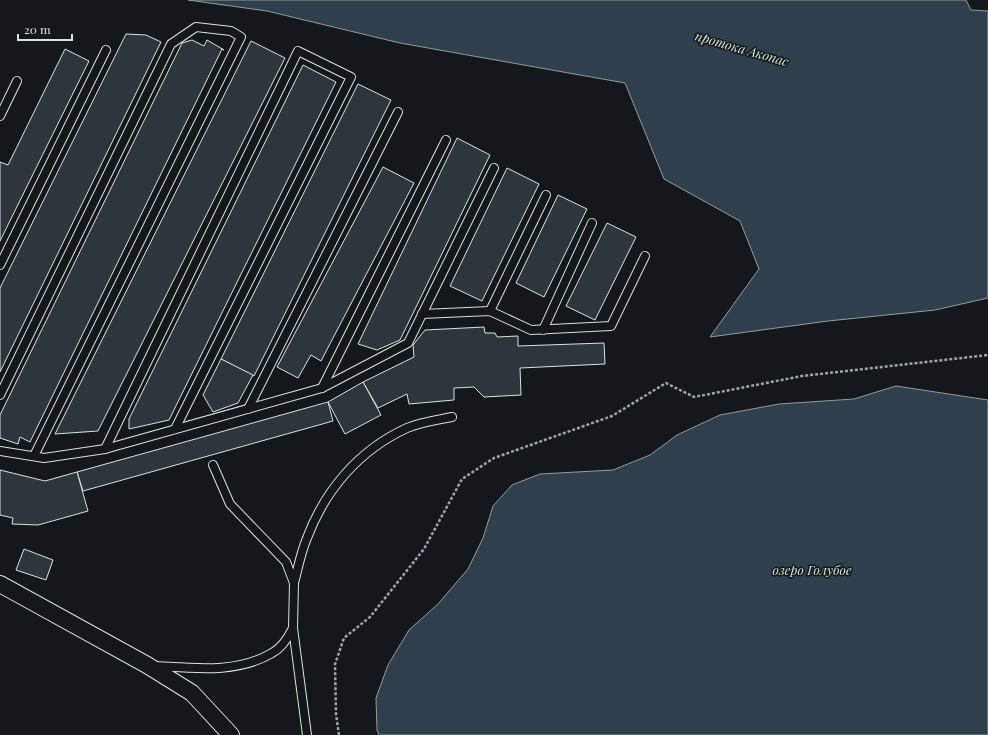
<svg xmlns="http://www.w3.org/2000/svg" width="988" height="735" font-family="'Playfair Display',serif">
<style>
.water{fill:#2f3f4d;stroke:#939e99}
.building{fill:#2c363c;stroke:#d8e6dc}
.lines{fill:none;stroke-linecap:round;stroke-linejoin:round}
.lane-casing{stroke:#d8e6dc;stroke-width:10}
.street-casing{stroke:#d8e6dc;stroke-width:18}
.path{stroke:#9da8a2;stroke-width:2.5;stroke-dasharray:3 2;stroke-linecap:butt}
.lane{stroke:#14181c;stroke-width:8}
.street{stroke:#14181c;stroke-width:16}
.labels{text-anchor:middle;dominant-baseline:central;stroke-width:3;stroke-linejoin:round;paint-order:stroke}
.water-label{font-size:13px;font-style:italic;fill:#d8e6dc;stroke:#14181c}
</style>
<rect width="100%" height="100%" fill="#14181c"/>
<g class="water">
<polygon points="188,0 966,0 971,10 988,11 988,298 935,310 828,321 710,337 759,269 740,221 664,179 625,83 400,43 267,11"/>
<polygon points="896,386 988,400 988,735 379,735 377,730 376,698 388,665 409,630 438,604 468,569 483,538 493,506 512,485 540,474 613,470 650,455 677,435 720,415 779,404 854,399"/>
</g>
<g class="building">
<polygon points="126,34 146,35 161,42 0,372 0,288"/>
<polygon points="192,40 204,46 207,40 224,50 222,49 30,442 20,437 18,444 0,438 0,415 182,43"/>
<polygon points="251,41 285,58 98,431 55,434"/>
<polygon points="65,49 89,61 0,241 0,162 8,165"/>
<polygon points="303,65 336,82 169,420 129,429 129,419"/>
<polygon points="358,84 391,100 254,376 221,359"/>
<polygon points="457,138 490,155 400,340 377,350 358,344"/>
<polygon points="383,167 414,183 321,361 311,355 298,378 277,367"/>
<polygon points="507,168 539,184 482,301 450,286"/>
<polygon points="558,195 587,209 544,297 516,283"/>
<polygon points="607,223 636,237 595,320 566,306"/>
<polygon points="484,327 485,333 495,333 497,337 518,336 518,346 604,343 605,364 520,368 521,395 484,397 474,387 454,388 454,400 409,404 407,394 378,408 363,382 414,357 413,345 425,330"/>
<polygon points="221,359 253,375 238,403 213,412 203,395"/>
<polygon points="363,382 381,415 345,434 328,402"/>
<polygon points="328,402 333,421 83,491 77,472"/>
<polygon points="0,470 45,481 77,472 88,511 38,525 12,524 13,518 0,515"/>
<polygon points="24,549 53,560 46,580 16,570"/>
</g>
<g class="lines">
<defs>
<g id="lane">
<polyline points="0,116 17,81"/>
<polyline points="0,265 106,50"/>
<polyline points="490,311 546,195"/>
<polyline points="422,314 490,311 531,330 611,326 645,256"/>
<polyline points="543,330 592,223"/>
<polyline points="322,388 446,140"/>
<polyline points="0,395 171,44 196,27 231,31 241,37 34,456"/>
<polyline points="248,409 398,112"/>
<polyline points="105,449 322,388 408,343 494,168"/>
<polyline points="0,451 44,458 105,449 298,51 351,77 175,429"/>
<polyline points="213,465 230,504 286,562 294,583 293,628 307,735"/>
<path d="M 294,583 C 298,568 301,552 307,538 C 325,490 359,450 407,428 C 421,422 437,420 452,417"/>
<path d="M 155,666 C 193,668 237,674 272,653 C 282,648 288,638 293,628"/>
</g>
<polyline id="street" points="0,584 147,665 192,693 231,735"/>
</defs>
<use href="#lane" class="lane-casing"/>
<use href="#street" class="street-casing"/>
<polyline class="path" points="339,735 336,714 335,664 344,638 370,617 424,549 462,479 494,458 612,416 666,383 694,397 802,376 988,355"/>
<use href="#lane" class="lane"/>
<use href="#street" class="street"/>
</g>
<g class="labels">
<g class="water-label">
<text transform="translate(742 48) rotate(16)">протока Акопас</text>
<text x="812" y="569">озеро Голубое</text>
</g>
</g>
<path d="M18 34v6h54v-6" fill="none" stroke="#d8e6dc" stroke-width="2"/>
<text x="24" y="34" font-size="12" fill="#d8e6dc" stroke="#14181c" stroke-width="3" paint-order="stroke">20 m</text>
</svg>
